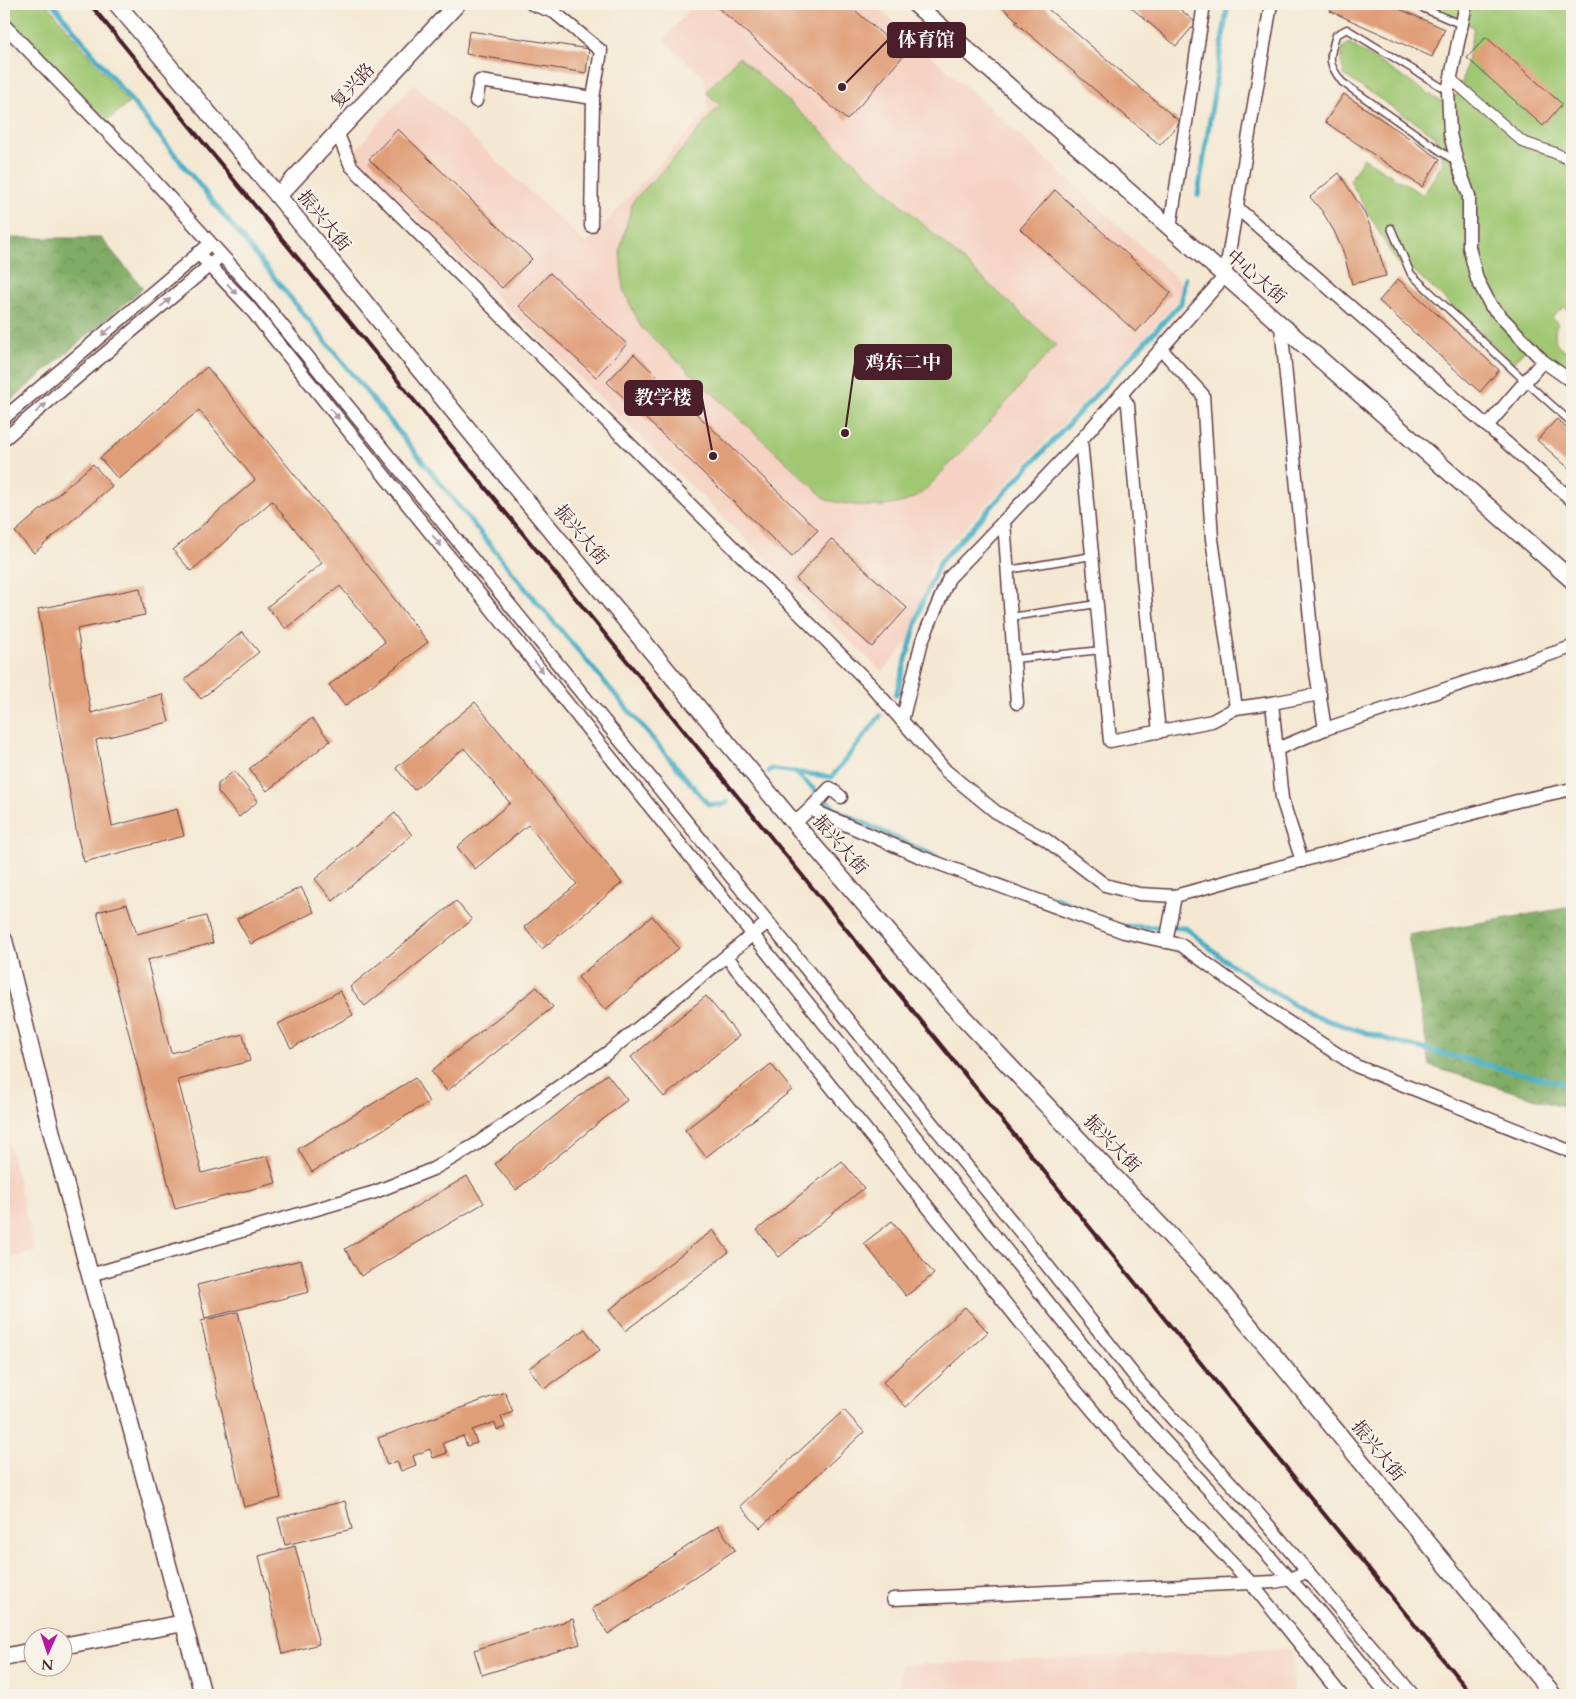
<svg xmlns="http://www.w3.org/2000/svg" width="1576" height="1699" font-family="Cardo,'Noto Serif SC',serif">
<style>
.built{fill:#f5d2c2}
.forest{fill:url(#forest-crowns);stroke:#656648}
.green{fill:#a0c873;stroke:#75744f}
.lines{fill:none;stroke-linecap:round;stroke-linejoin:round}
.stream{stroke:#47afc6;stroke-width:5}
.building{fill:#e09e78}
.service-casing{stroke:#643d44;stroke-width:9}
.pedestrian-casing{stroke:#643d44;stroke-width:12}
.minor-casing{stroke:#643d44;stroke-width:15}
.tertiary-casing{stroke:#643d44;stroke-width:19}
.service{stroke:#fff;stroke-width:6}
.pedestrian{stroke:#fff;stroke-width:10}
.minor{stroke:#fff;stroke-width:12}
.tertiary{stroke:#fff;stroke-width:16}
.rail{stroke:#4a1f2b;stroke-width:4}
.oneway{fill:#ae9aa0}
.labels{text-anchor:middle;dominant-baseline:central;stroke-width:4.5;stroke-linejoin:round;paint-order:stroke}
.street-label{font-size:18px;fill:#4a1f2b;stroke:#f7f3e8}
.leader{fill:none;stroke:#4a1f2b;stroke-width:2}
.callout-dot{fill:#4a1f2b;stroke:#f7f3e8;stroke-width:2}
.callout{fill:#4a1f2b;stroke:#4a1f2b;stroke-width:2}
.callout-label{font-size:19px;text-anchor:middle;font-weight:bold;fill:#fff}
</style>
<defs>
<pattern id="forest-crowns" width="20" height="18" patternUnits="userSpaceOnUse" patternTransform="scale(1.25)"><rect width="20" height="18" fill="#80ac65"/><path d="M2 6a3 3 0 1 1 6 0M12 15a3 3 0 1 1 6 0" fill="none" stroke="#6b8b53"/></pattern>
</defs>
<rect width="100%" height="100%" fill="#f7f3e8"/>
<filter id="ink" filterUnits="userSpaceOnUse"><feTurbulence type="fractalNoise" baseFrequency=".02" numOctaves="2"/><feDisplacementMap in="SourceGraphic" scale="10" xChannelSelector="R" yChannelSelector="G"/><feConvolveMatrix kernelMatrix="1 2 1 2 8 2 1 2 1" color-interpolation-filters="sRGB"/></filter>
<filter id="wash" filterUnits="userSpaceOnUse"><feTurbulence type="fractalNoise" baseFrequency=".0096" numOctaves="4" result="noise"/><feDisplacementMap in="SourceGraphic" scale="20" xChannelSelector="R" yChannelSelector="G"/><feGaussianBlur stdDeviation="1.12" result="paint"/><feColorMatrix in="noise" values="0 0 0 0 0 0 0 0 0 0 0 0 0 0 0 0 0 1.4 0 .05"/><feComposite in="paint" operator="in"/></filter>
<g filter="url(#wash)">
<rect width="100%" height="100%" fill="#f4e8d3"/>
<g class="built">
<polygon points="694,4 874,4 1189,289 933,562 909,641 882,672 504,304 352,154 414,84 586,244 708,111 705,78 664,40"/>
<polygon points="4,1122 35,1252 4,1260"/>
<polygon points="1293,1649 1294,1695 899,1695 901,1665"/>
</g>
<g class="forest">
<polygon points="4,238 101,238 143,288 4,406"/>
<polygon points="1572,907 1572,1110 1430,1066 1408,935"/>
</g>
<g class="green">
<polygon points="4,4 47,4 129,103 105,122 4,14"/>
<path d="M 1421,4 L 1572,4 L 1572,314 L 1564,307 L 1552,317 L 1558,324 C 1550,337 1557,350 1572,352 L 1572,373 L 1562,368 L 1532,341 L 1513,363 L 1415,272 L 1396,262 L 1350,181 L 1363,158 L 1423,195 L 1443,162 L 1434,135 L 1345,76 L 1341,62 L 1343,47 L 1349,43 L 1440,101 L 1460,93 L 1474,27 Z"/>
<path d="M 739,57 L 1056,345 C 1019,386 984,431 944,470 C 936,478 927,490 917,496 C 890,512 856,506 827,500 L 641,327 L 623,289 L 620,250 L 633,201 L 680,152 L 720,105 L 706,92 Z"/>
</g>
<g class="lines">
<g class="stream">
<polyline points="53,4 525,588 708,804 722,805 727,802"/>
<polyline points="1198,195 1228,4"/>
<polyline points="896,695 922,603 940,562 1181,303 1185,278"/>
<polyline points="769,771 771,769 832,777 880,716"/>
<polyline points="795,772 838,811 937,857"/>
<polyline points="1041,895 1056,898 1094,914"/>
<polyline points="1122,926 1186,928 1226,961 1310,1015 1396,1042 1572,1086"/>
</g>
</g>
<g id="blocks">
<g class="building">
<polygon points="717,4 848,4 905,54 847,120 716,6"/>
<polygon points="998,4 1042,4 1180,122 1160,145 1016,23 1018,21"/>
<polygon points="1127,4 1174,4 1196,23 1176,46"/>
<polygon points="1333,4 1388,4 1445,29 1432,57 1330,11"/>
<polygon points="469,31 589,49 586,73 466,54"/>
<polygon points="1486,37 1562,104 1543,126 1467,58"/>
<polygon points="1344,94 1440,159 1422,187 1325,122"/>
<polygon points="398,129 532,259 502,288 369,159"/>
<polygon points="1339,173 1364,212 1375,238 1386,276 1352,284 1343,251 1334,231 1322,211 1310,197"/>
<polygon points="1055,190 1171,293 1136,332 1020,229"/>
<polygon points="550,273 627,344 596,377 519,306"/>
<polygon points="1398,279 1499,370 1480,392 1379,301"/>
<polygon points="634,354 818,530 792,557 607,382"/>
<polygon points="207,367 367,564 428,642 345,706 329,685 385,642 340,586 286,629 267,607 322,563 272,501 191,571 173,550 255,480 199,410 118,479 100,458"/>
<polygon points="1557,419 1572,433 1572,471 1537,440"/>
<polygon points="93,464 112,486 34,553 15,532"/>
<polygon points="831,539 907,608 872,647 796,579"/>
<polygon points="140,588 145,615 77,629 91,713 162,694 169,722 96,740 112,826 177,809 184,836 84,862 77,835 38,609"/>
<polygon points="242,632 259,652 201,699 185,679"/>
<polygon points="475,702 622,883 542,949 524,927 577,884 528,825 475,869 457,847 510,803 464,748 414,790 396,768"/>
<polygon points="312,718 330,741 267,791 249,769"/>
<polygon points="234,771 258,801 239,817 218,792 218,784"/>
<polygon points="395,813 412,835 333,901 315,879"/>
<polygon points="301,887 314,912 251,944 237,919"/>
<polygon points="456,901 472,920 365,1006 350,987"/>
<polygon points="127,904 137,934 206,916 213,943 147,960 171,1053 243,1034 250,1061 178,1080 202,1173 268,1156 276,1183 175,1209 97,912"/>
<polygon points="652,916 679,948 605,1010 578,977"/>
<polygon points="537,987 553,1007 447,1091 431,1071"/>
<polygon points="340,991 353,1015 291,1048 278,1024"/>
<polygon points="706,996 739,1036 664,1097 631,1057"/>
<polygon points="771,1064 792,1090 706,1157 685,1130"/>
<polygon points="607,1074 627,1100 516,1190 495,1164"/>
<polygon points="415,1078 429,1102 312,1172 298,1149"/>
<polygon points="842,1161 864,1188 779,1257 757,1230"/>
<polygon points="467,1176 484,1203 361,1276 345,1249"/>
<polygon points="892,1221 934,1274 906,1296 864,1243"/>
<polygon points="713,1230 729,1252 625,1331 609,1310"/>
<polygon points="301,1260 309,1292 205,1318 197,1285"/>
<polygon points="965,1307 988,1332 906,1407 883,1382"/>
<polygon points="238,1312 281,1498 244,1507 201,1321"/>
<polygon points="585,1329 600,1350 544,1389 529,1368"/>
<polygon points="505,1392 513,1412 501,1417 505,1427 497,1430 495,1422 472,1430 477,1443 467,1446 463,1436 443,1443 447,1453 433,1458 430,1449 413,1456 416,1465 401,1471 397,1461 387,1465 378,1438"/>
<polygon points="844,1410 864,1432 760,1528 740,1506"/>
<polygon points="345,1501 352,1529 285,1545 278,1518"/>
<polygon points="718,1526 735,1550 608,1634 592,1609"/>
<polygon points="295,1546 319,1644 283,1654 259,1556"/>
<polygon points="573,1619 580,1644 482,1675 474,1650"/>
</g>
</g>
</g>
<g filter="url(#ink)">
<use href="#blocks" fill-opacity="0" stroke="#643d44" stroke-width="1"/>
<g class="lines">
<defs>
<g id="service">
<polyline points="1413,4 1462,25"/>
<path d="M 1448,91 L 1347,29 L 1336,35 C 1329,59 1327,62 1342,82 L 1456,162"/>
<polyline points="1391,228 1411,274 1525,381 1572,423"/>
<polyline points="1008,570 1092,556"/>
<polyline points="1011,617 1097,604"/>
<polyline points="1014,659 1102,650"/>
</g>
<polyline id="pedestrian" points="1451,79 1523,142 1555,153 1572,161"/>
<g id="minor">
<polyline points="532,4 554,12 601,51 593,98 591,226"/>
<polyline points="1466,4 1448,91 1450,134 1457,162 1469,196 1469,247 1477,279 1491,306 1543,361 1567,378 1572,380"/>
<polyline points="4,25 149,175 255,292 1031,1245 1140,1383 1250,1504 1413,1695"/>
<polyline points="476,101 480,81 593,98"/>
<polyline points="337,132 351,166 869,683 946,771 996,812 1045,839 1105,885 1139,894 1175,896 1517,801 1572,789"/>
<polyline points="1236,207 1572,500"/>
<polyline points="1170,228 1204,4"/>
<polyline points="198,253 249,307 1120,1392 1317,1609 1388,1695"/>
<polyline points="1281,325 1314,660 1325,729"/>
<polyline points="1161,349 1203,395 1212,539 1236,708"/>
<polyline points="1121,394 1128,405 1143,577 1159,732"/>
<polyline points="4,418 205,248"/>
<polyline points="1487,426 1543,361"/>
<polyline points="4,439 216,260"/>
<polyline points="1081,440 1110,741 1212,721 1236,708 1272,703 1282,799 1302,861"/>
<polyline points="1017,703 1004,521 1081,440 1225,276 1271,4"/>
<polyline points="1272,703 1320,694"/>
<polyline points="902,721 922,641 949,578 1004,521"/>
<polyline points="1277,749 1325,729 1572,647"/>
<polyline points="810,809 830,788 841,797"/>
<polyline points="795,823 810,809 921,857 1124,932 1181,945 1285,1020 1356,1066 1572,1152"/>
<polyline points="1166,942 1175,896"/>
<polyline points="727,957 1062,1374 1142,1469 1251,1583 1341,1695"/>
<polyline points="90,1275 375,1192 433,1169 475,1145 610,1051 768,922"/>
<polyline points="893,1599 1274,1582 1290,1579 1308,1571"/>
</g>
<g id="tertiary">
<polyline points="117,4 278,196 525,499 789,817 948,1001 1212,1280 1553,1695"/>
<polyline points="915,4 1572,580"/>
<polyline points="278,196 457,4"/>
<polyline points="4,940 53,1138 203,1695"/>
<polyline points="62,1646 184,1623"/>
<polyline points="4,1657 32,1651"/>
</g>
</defs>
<use href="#service" class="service-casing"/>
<use href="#pedestrian" class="pedestrian-casing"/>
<use href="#minor" class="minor-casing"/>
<use href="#tertiary" class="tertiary-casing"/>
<use href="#service" class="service"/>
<use href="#pedestrian" class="pedestrian"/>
<use href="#minor" class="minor"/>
<use href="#tertiary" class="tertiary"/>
<polyline class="rail" points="90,4 1472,1695"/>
</g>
<defs><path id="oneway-solid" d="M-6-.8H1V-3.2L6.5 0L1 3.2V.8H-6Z" transform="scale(1.25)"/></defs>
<g class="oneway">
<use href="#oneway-solid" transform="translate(232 289) rotate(47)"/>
<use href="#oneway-solid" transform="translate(165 303) rotate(-40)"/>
<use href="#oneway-solid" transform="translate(107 331) rotate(140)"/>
<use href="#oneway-solid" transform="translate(41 408) rotate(-40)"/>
<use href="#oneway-solid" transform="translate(335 414) rotate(51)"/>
<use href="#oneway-solid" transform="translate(437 541) rotate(51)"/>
<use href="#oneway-solid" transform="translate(539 667) rotate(51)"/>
</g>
</g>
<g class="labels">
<g class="street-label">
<text transform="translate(353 86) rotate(-47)">复兴路</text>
<text transform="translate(324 221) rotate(51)">振兴大街</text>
<text transform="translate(1256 277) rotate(41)">中心大街</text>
<text transform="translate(581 535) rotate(50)">振兴大街</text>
<text transform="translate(840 845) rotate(49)">振兴大街</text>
<text transform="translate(1112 1144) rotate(46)">振兴大街</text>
<text transform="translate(1378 1451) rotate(51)">振兴大街</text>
</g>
</g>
<path class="leader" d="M842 87L888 40M845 433L855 362M713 456L702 398"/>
<g class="callout-dot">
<circle cx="842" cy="87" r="5"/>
<circle cx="845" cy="433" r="5"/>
<circle cx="713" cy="456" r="5"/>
</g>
<g class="callout">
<rect x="888" y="23" width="77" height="34" rx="5"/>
<rect x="855" y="345" width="96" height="34" rx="5"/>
<rect x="625" y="381" width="77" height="34" rx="5"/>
</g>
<g class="callout-label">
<text x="926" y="46">体育馆</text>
<text x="903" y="369">鸡东二中</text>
<text x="663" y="404">教学楼</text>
</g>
<rect width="1576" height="1699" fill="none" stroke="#f7f3e8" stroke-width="20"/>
<g transform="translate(48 1652) rotate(183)"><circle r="24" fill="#f7f3e8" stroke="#b29e9c"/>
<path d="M0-4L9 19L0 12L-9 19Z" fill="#b5179e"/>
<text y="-8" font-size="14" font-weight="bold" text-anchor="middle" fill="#4a1f2b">N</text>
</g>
</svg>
